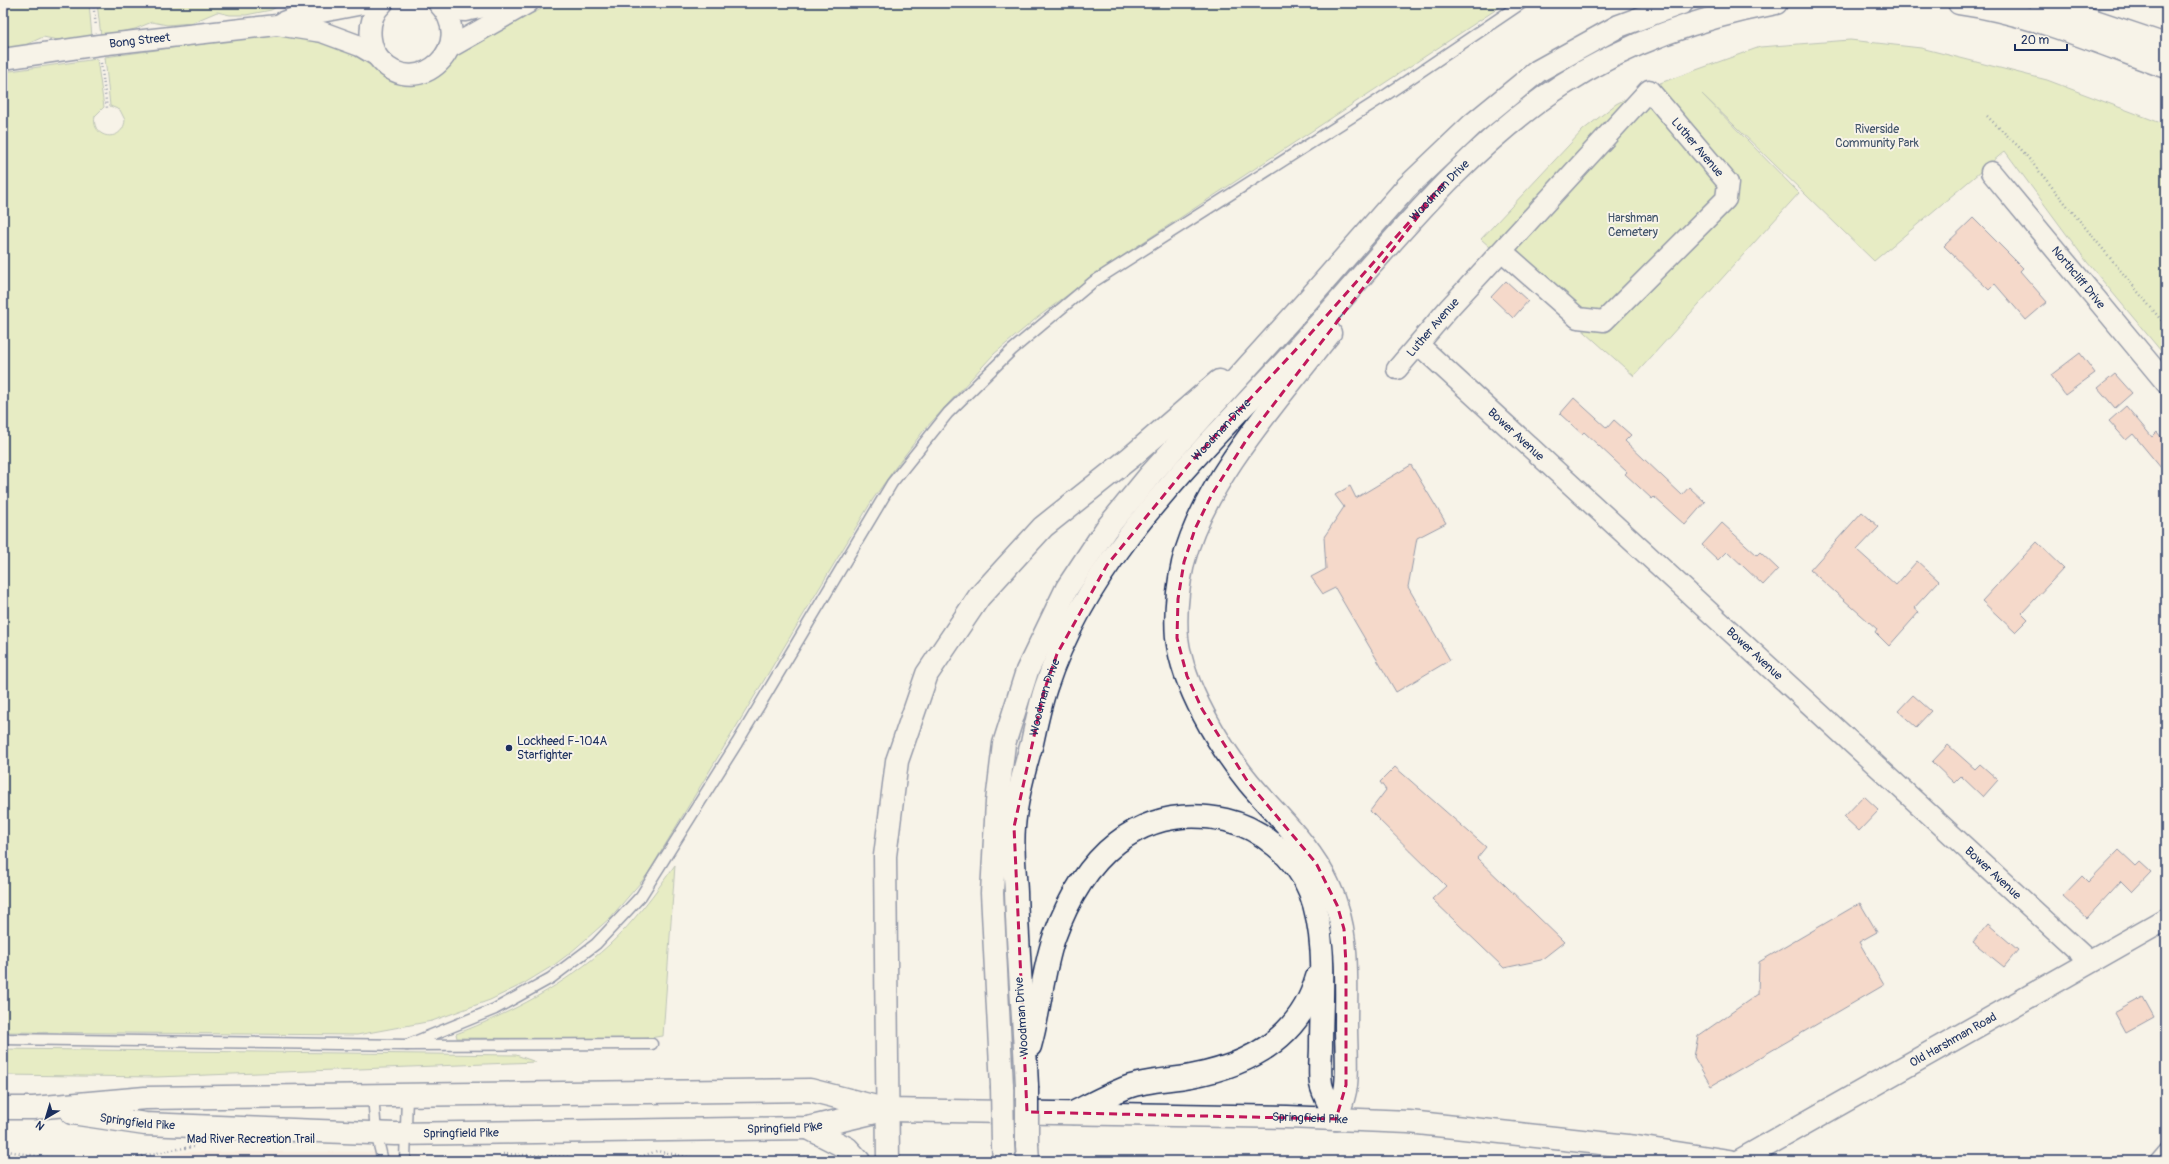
<svg xmlns="http://www.w3.org/2000/svg" width="2169" height="1164" font-family="Pangolin,sans-serif">
<style>
.built{fill:#f6e2d4}
.green{fill:#d2e599;stroke:#768a7c}
.building{fill:#f2bba6;stroke:#1b2f5e}
.lines{fill:none;stroke-linecap:round;stroke-linejoin:round}
.lane-casing{stroke:#1b2f5e;stroke-width:13}
.street-casing{stroke:#1b2f5e;stroke-width:23}
.secondary-casing{stroke:#1b2f5e;stroke-width:25}
.primary-casing{stroke:#1b2f5e;stroke-width:25}
.path{stroke:#1b2f5e;stroke-width:2.5;stroke-dasharray:1 3;stroke-linecap:butt}
.lane{stroke:#f7f3e8;stroke-width:10}
.street{stroke:#f7f3e8;stroke-width:20}
.secondary{stroke:#f7f3e8;stroke-width:22}
.primary{stroke:#f7f3e8;stroke-width:22}
.primary-bridge-casing{stroke:#1b2f5e;stroke-width:25;stroke-linecap:butt}
.primary-bridge{stroke:#f7f3e8;stroke-width:22}
.marked{fill:none;stroke:#c2185b;stroke-width:3;stroke-dasharray:8 5;stroke-linejoin:round}
.poi-dot{fill:#1b2f5e;stroke:#f7f3e8;stroke-width:1.5}
.labels{text-anchor:middle;dominant-baseline:central;stroke-width:4;stroke-linejoin:round;paint-order:stroke}
.street-label{font-size:12px;fill:#1b2f5e;stroke:#f7f3e8}
.park-label{font-size:12px;fill:#40536a;stroke:#f7f3e8}
.poi-label{font-size:12px;fill:#1b2f5e;stroke:#f7f3e8;text-anchor:start}
</style>
<rect width="100%" height="100%" fill="#f7f3e8"/>
<filter id="ink" filterUnits="userSpaceOnUse"><feTurbulence type="fractalNoise" baseFrequency=".025" numOctaves="2"/><feDisplacementMap in="SourceGraphic" scale="8" xChannelSelector="R" yChannelSelector="G"/><feConvolveMatrix kernelMatrix="1 2 1 2 8 2 1 2 1" color-interpolation-filters="sRGB"/></filter>
<g filter="url(#ink)">
<polygon class="built" points="187,1152 363,1152 509,1161 141,1161"/>
<g class="green">
<polygon points="3,3 89,3 92,37 58,40 43,37 21,47 3,50"/>
<polygon points="97,3 243,4 252,3 324,3 303,5 282,4 271,10 246,15 230,15 217,12 191,23 167,25 152,22 135,29 101,36"/>
<path d="M 555,3 L 1506,3 L 1101,270 L 1038,317 L 994,354 L 924,430 L 895,468 L 873,499 L 647,875 L 610,918 L 570,953 L 554,965 L 523,984 L 490,1000 L 432,1021 L 357,1035 L 3,1032 L 3,72 L 97,59 L 104,107 L 95,116 C 90,139 123,144 125,120 L 120,110 L 110,106 L 105,57 L 288,32 L 350,48 L 385,73 L 460,51 L 486,34 Z"/>
<polygon points="1850,40 1921,48 2047,80 2166,125 2166,357 2087,262 2005,151 1874,261 1702,94 1799,193 1634,376 1481,239 1583,130 1616,104 1649,87 1760,47"/>
<path d="M 675,865 L 663,1036 L 641,1039 L 457,1038 L 456,1034 C 511,1013 565,985 609,945 C 634,922 655,893 675,865 Z"/>
<polygon points="3,1049 516,1055 536,1062 157,1077 3,1075"/>
</g>
<g class="building">
<polygon points="1973,218 2023,268 2020,271 2047,302 2026,320 1995,284 1989,290 1944,246"/>
<polygon points="1506,281 1528,301 1513,318 1491,297"/>
<polygon points="2080,353 2095,373 2065,395 2051,375"/>
<polygon points="2115,374 2132,393 2115,408 2098,388"/>
<polygon points="1574,398 1607,428 1614,420 1631,435 1625,441 1682,495 1689,487 1705,502 1685,525 1654,497 1652,499 1625,474 1627,472 1584,432 1582,434 1560,414"/>
<polygon points="2126,406 2152,437 2157,432 2166,443 2166,474 2133,434 2126,440 2109,421"/>
<polygon points="1411,465 1446,523 1417,538 1408,587 1450,660 1396,692 1335,588 1323,594 1311,577 1326,569 1324,537 1344,507 1335,495 1350,486 1356,498"/>
<polygon points="1862,512 1879,527 1857,550 1896,585 1917,561 1939,581 1914,608 1919,612 1889,646 1875,632 1877,629 1810,570"/>
<polygon points="1722,523 1757,555 1760,552 1778,569 1763,585 1727,551 1718,560 1702,545"/>
<polygon points="2037,542 2064,568 2022,613 2028,619 2015,632 1982,601"/>
<polygon points="1913,695 1931,711 1916,727 1898,711"/>
<polygon points="1948,745 1975,769 1980,764 1998,780 1983,797 1961,776 1954,783 1932,762"/>
<polygon points="1395,767 1486,847 1477,858 1564,942 1541,960 1504,968 1432,899 1446,886 1370,811 1386,790 1380,782"/>
<polygon points="1864,796 1879,810 1859,831 1844,817"/>
<polygon points="2119,850 2136,866 2140,862 2151,872 2132,892 2121,881 2087,918 2063,896 2082,876 2088,882"/>
<polygon points="1860,903 1877,932 1859,942 1884,985 1711,1086 1694,1057 1698,1036 1758,994 1759,962"/>
<polygon points="1988,924 2018,950 2004,967 1973,942"/>
<polygon points="2143,997 2154,1017 2125,1033 2114,1013"/>
</g>
<g class="lines">
<defs>
<g id="lane">
<polyline points="3,1039 407,1045 652,1044"/>
<polyline points="407,1045 495,1009 551,978 596,944 641,896 737,743 892,483 948,413 1012,350 1093,282 1380,99 1522,3"/>
<polyline points="373,1095 376,1133 383,1161"/>
<polyline points="405,1161 407,1095"/>
<polyline points="2154,1161 2166,1147"/>
</g>
<g id="street">
<path d="M 383,3 C 373,12 369,25 371,39 C 372,47 375,55 381,61 C 418,101 479,45 438,3"/>
<polyline points="445,10 465,11 504,3"/>
<polyline points="283,22 296,17 368,3"/>
<polyline points="449,48 528,3"/>
<path id="s1" d="M 3,59 L 99,45 L 277,25 L 322,32 L 360,46 L 377,56"/>
<path id="s2" d="M 1991,172 L 2166,383"/>
<path id="s3" d="M 1419,345 L 2090,962"/>
<path id="s4" d="M 1397,369 L 1449,308 L 1649,90 L 1728,183 L 1726,199 L 1604,321 L 1578,318 L 1502,251"/>
</g>
<g id="secondary">
<path id="s5" d="M 3,1108 L 33,1108 L 145,1098 L 810,1090 L 888,1110 L 1287,1117 L 1409,1122 L 1637,1147 L 1729,1161"/>
<path id="s6" d="M 72,1113 L 145,1124 L 395,1134 L 808,1128 L 884,1110"/>
<path id="s7" d="M 1739,1161 L 2166,919"/>
</g>
<g id="primary">
<path d="M 1959,3 C 2031,13 2099,43 2166,67"/>
<polyline points="2041,3 2166,45"/>
<path d="M 1330,333 C 1279,398 1203,482 1183,563 C 1178,586 1175,614 1177,638 C 1183,687 1218,745 1249,783 C 1276,815 1310,845 1328,884 C 1350,929 1346,978 1346,1027 C 1346,1046 1348,1066 1346,1085 C 1345,1096 1340,1108 1336,1119"/>
<path d="M 1030,1046 C 1040,1011 1042,973 1054,938 C 1082,860 1137,801 1226,820 C 1261,828 1297,858 1310,892 C 1328,940 1321,995 1321,1046 C 1321,1058 1319,1072 1321,1084 C 1323,1095 1332,1108 1336,1119"/>
<polyline points="1002,1086 992,893 997,802 1004,744 1027,671 1067,588 1106,529 1151,474 1307,301 1406,188 1472,125 1538,71 1619,26 1682,3"/>
<path id="s8" d="M 1027,1086 C 1024,1021 1018,957 1016,892 C 1015,871 1012,848 1014,827 C 1016,799 1024,770 1032,743 C 1036,724 1040,705 1046,687 C 1092,548 1207,449 1302,343 C 1385,253 1458,153 1562,85 C 1628,42 1699,18 1776,3"/>
<path d="M 1073,1113 C 1091,1104 1109,1094 1128,1087 C 1147,1080 1171,1080 1191,1076 C 1249,1065 1300,1038 1317,977"/>
<polyline points="808,1128 847,1148 859,1161"/>
<polyline points="1003,1145 1004,1161"/>
<polyline points="1027,1145 1028,1161"/>
<polyline points="888,1161 885,856 897,761 927,674 979,597 1043,527 1131,457 1219,381"/>
</g>
</defs>
<use href="#lane" class="lane-casing"/>
<use href="#street" class="street-casing"/>
<use href="#secondary" class="secondary-casing"/>
<use href="#primary" class="primary-casing"/>
<g class="path">
<polyline points="93,3 96,26"/>
<polyline points="245,3 245,4"/>
<polyline points="101,63 107,108"/>
<polyline points="1987,116 2020,148 2166,326"/>
<path d="M 3,1150 C 42,1158 85,1164 125,1159 C 148,1156 170,1149 194,1147"/>
<polyline points="503,1154 568,1157 578,1161"/>
<polyline points="784,1159 819,1156"/>
<polyline points="629,1161 657,1151 697,1159 756,1157 786,1161"/>
</g>
<use href="#lane" class="lane"/>
<use href="#street" class="street"/>
<use href="#secondary" class="secondary"/>
<use href="#primary" class="primary"/>
<defs>
<g id="primary-bridge">
<polyline points="1002,1086 1003,1145"/>
<polyline points="1027,1086 1027,1145"/>
</g>
</defs>
<use href="#primary-bridge" class="primary-bridge-casing"/>
<use href="#primary-bridge" class="primary-bridge"/>
</g>
</g>
<path d="M0 0H2169V1164H0ZM 1443,184 L 1247,439 L 1212,494 L 1195,529 L 1184,562 L 1178,599 L 1177,638 L 1187,676 L 1202,709 L 1248,782 L 1316,863 L 1337,905 L 1344,929 L 1346,965 L 1346,1085 L 1336,1119 L 1027,1112 L 1014,827 L 1044,691 L 1057,654 L 1107,565 L 1191,462 L 1304,341 Z" fill="#f7f3e8" fill-opacity=".55" fill-rule="evenodd"/>
<path class="marked" d="M 1443,184 L 1247,439 L 1212,494 L 1195,529 L 1184,562 L 1178,599 L 1177,638 L 1187,676 L 1202,709 L 1248,782 L 1316,863 L 1337,905 L 1344,929 L 1346,965 L 1346,1085 L 1336,1119 L 1027,1112 L 1014,827 L 1044,691 L 1057,654 L 1107,565 L 1191,462 L 1304,341 Z"/>
<circle class="poi-dot" cx="509" cy="748" r="4"/>
<g class="labels">
<g class="street-label">
<text stroke="none"><textPath href="#s1" startOffset="138">Bong Street</textPath></text>
<text stroke="none"><textPath href="#s4" startOffset="451">Luther Avenue</textPath></text>
<text stroke="none"><textPath href="#s8" startOffset="1041">Woodman Drive</textPath></text>
<text stroke="none"><textPath href="#s2" startOffset="137">Northcliff Drive</textPath></text>
<text stroke="none"><textPath href="#s4" startOffset="55">Luther Avenue</textPath></text>
<text stroke="none"><textPath href="#s8" startOffset="717">Woodman Drive</textPath></text>
<text stroke="none"><textPath href="#s3" startOffset="132">Bower Avenue</textPath></text>
<text stroke="none"><textPath href="#s3" startOffset="456">Bower Avenue</textPath></text>
<text stroke="none"><textPath href="#s8" startOffset="393">Woodman Drive</textPath></text>
<text stroke="none"><textPath href="#s3" startOffset="780">Bower Avenue</textPath></text>
<text transform="translate(1022 1017) rotate(-94)">Woodman Drive</text>
<text stroke="none"><textPath href="#s7" startOffset="246">Old Harshman Road</textPath></text>
<text stroke="none"><textPath href="#s5" startOffset="1310">Springfield Pike</textPath></text>
<text stroke="none"><textPath href="#s6" startOffset="66">Springfield Pike</textPath></text>
<text stroke="none"><textPath href="#s6" startOffset="714">Springfield Pike</textPath></text>
<text stroke="none"><textPath href="#s6" startOffset="390">Springfield Pike</textPath></text>
<text x="251" y="1139">Mad River Recreation Trail</text>
</g>
<g class="park-label">
<text x="1877" y="129">Riverside<tspan x="1877" dy="14">Community Park</tspan></text>
<text x="1633" y="218">Harshman<tspan x="1633" dy="14">Cemetery</tspan></text>
</g>
<g class="poi-label">
<text x="517" y="741">Lockheed F-104A<tspan x="517" dy="14">Starfighter</tspan></text>
</g>
</g>
<rect width="2169" height="1164" fill="none" stroke="#f7f3e8" stroke-width="16"/>
<rect x="8" y="8" width="2153" height="1148" fill="none" stroke="#1b2f5e" stroke-width="1.5" filter="url(#ink)"/>
<g transform="translate(46 1118) rotate(218)" stroke="#f7f3e8" stroke-width="3" paint-order="stroke">
<path d="M0-3L7 15L0 10L-7 15Z" fill="#1b2f5e"/>
<text y="-6" font-size="11" font-weight="bold" text-anchor="middle" fill="#1b2f5e">N</text>
</g>
<path d="M2015 44v6h52v-6" fill="none" stroke="#1b2f5e" stroke-width="2"/>
<text x="2021" y="44" font-size="12" fill="#1b2f5e" stroke="#f7f3e8" stroke-width="3" paint-order="stroke">20 m</text>
</svg>
